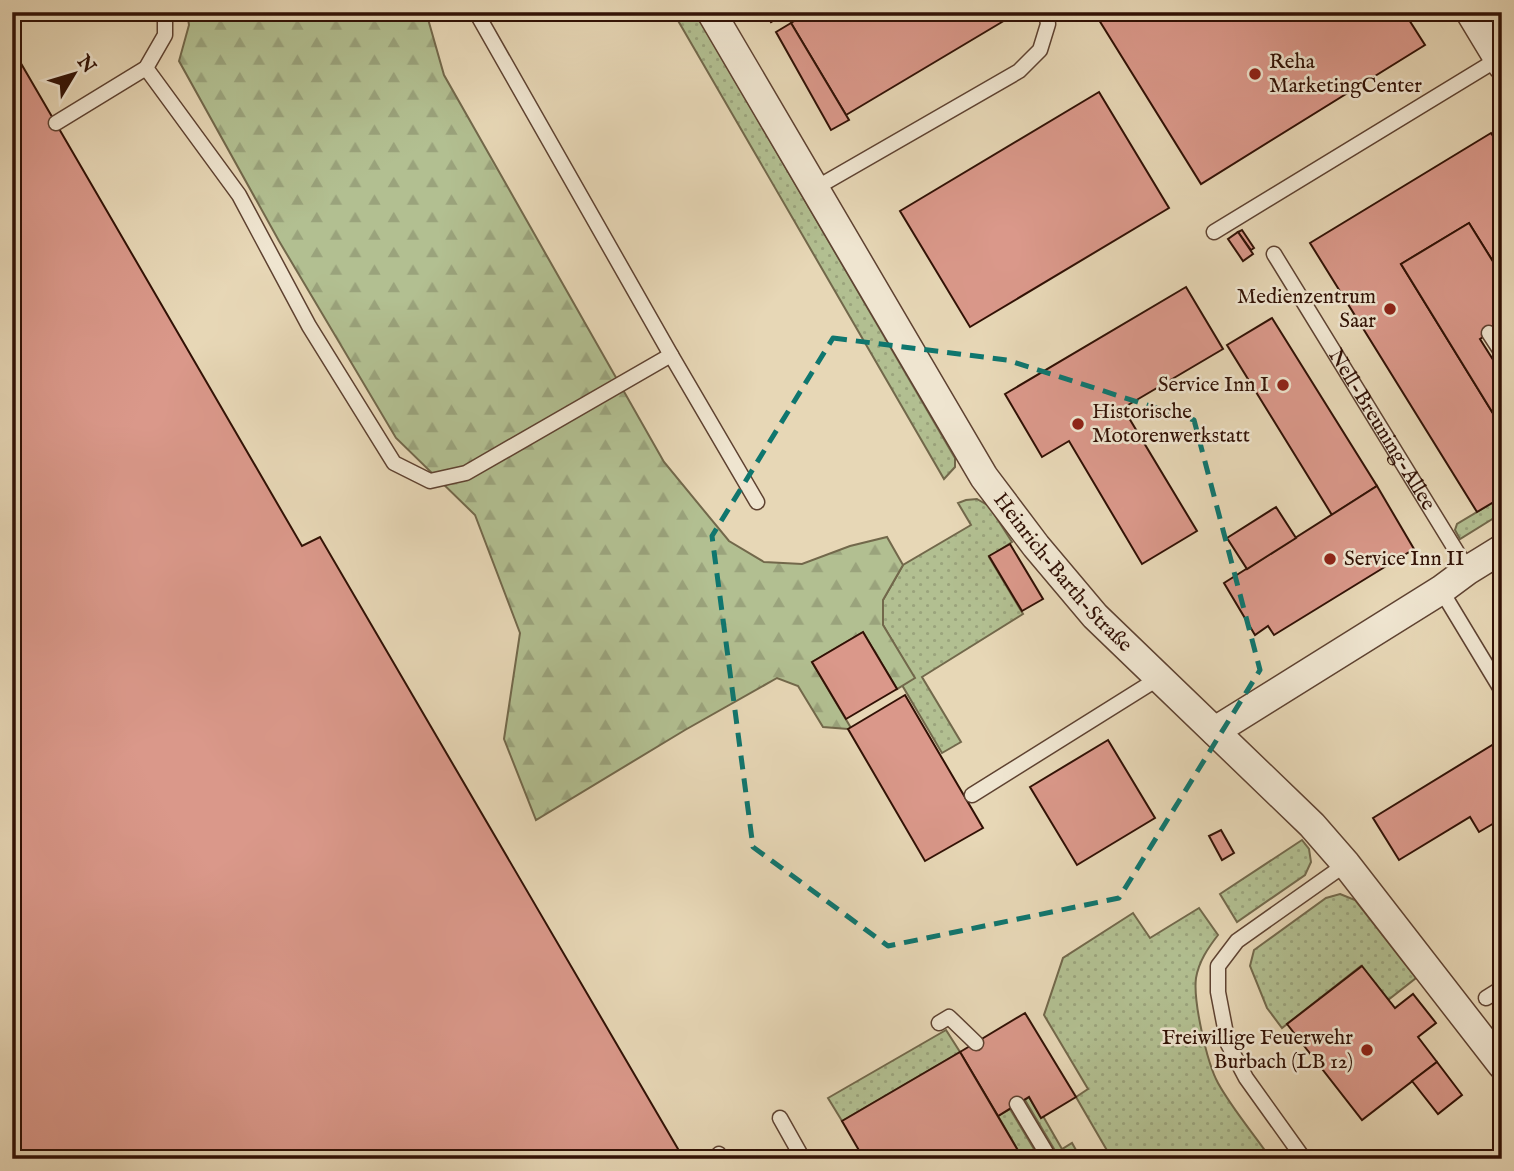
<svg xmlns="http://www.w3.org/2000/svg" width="1514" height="1171" font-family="'IM FELL English',serif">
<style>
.grass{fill:url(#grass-dots);stroke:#72684b;stroke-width:2}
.forest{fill:url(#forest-firs);stroke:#72684b;stroke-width:2}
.building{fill:#da988a;stroke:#311105;stroke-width:2}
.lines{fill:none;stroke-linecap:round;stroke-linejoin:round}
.lane-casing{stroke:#5e4231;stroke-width:17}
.street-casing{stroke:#5e4231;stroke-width:31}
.lane{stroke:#efe5d0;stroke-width:14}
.street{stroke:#efe5d0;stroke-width:28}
.marked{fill:none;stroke:#0f766e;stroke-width:5;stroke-dasharray:14 9;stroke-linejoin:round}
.poi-dot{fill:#8f2418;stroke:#efe5d0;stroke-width:2.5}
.labels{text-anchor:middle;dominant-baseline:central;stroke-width:5;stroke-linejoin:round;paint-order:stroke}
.poi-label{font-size:21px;fill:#311105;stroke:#efe5d0;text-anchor:start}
.street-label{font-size:21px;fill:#311105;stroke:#efe5d0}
</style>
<defs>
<pattern id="grass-dots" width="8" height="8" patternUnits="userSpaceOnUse" patternTransform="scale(1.75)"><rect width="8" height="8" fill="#b2bf91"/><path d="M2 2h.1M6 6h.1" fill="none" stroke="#9aa37c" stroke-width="1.8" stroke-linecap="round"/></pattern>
<pattern id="forest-firs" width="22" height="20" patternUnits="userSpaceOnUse" patternTransform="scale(1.75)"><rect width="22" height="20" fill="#b2bf91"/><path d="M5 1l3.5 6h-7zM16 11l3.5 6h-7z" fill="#9aa37c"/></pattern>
</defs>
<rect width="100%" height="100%" fill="#e7d7b6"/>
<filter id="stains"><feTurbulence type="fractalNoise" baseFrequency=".00286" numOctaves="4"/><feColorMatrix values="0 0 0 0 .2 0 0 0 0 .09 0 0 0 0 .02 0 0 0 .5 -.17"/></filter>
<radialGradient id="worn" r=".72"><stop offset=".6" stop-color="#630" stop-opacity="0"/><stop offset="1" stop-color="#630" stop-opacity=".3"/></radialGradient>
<g class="grass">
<polygon points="673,12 695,12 955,458 955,467 944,479"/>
<polygon points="1502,497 1502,513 1460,539 1455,530 1457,524"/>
<polygon points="977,499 989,506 1012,542 989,557 1023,614 922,677 961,742 942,753 902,685 914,678 883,625 883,600 903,565 971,525 958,503 966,500"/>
<polygon points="1302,840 1309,849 1311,862 1305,875 1237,922 1220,894"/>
<polygon points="1340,894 1355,900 1416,978 1388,1000 1361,966 1282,1028 1267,1008 1250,966 1254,950 1326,898"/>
<path d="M 1199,908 L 1218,935 C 1208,948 1199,961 1196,978 C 1193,1001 1207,1063 1218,1083 C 1233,1110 1254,1134 1271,1159 L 1112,1159 L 1076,1097 L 1088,1089 L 1044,1015 L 1063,958 L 1133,913 L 1150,938 Z"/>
<polygon points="946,1030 960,1052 842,1121 828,1098"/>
<polygon points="1029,1097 1041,1117 1043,1116 1062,1149 1072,1143 1081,1159 1060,1159 1025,1100"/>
<polygon points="1010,1109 1040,1159 1023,1159 998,1116"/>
</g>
<polygon class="forest" points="187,12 426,12 444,75 664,462 729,541 764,562 802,564 850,546 887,537 903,565 883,600 883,625 915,678 897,689 863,632 812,662 851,728 848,729 823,727 798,686 777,678 685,730 536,820 504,739 520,633 475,515 396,438 279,241 179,61 189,25"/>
<g class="building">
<polygon points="765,12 783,12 784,14 771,22"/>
<polygon points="809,12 1003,12 1007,19 846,115 791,23"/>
<polygon points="1094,12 1404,12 1425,45 1201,184"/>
<polygon points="791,23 849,120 831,130 776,32"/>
<polygon points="12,48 302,546 320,537 678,1149 663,1159 12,1159"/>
<polygon points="1099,92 1169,208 970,327 900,211"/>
<polygon points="1491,133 1502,150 1502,276 1469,223 1401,264 1502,428 1502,497 1477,512 1310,243"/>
<polygon points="1469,223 1502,276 1502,334 1497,328 1480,339 1502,374 1502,428 1401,264"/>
<polygon points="1242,230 1254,248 1251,250 1238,232"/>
<polygon points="1238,232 1253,254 1243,261 1228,239"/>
<polygon points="1186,287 1223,349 1123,408 1197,531 1142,564 1069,441 1042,457 1005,394"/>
<polygon points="1272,318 1377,486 1332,515 1227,345"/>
<polygon points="1377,486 1414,549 1274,635 1268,626 1255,635 1224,583"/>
<polygon points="1276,507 1296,538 1247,569 1227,538"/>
<polygon points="1010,544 1043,599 1022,611 989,556"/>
<polygon points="863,632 897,689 846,719 812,662"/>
<polygon points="905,695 983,828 925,861 848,729"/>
<polygon points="1502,739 1502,832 1496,822 1479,832 1470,817 1399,860 1373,818"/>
<polygon points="1108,740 1155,818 1077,865 1030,787"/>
<polygon points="1221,830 1234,853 1222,860 1209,836"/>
<polygon points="1362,966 1395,1008 1413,994 1436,1023 1418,1037 1437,1062 1362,1120 1287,1024"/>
<polygon points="1025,1013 1076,1097 1041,1118 1029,1097 998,1116 960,1052"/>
<polygon points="960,1052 1023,1159 864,1159 842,1121"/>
<polygon points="1437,1062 1462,1095 1438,1114 1412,1081"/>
</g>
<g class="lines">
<defs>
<g id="lane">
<polyline points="476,12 671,355 757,502"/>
<polyline points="146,68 239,195 309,326 394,463 430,481 466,473 671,355"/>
<polyline points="56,123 146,68 165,35 165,12"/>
<polyline points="814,189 1019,71 1040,50 1048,24 1046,12"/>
<polyline points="1214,232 1498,59"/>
<path id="s1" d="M 1274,254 L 1468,570"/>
<polyline points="1489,333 1502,353"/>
<polyline points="1441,590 1502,691"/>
<polyline points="972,795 1159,678"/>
<polyline points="1486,998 1502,988"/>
<polyline points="939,1023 949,1017 976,1043"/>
<polyline points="1017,1104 1050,1159"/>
<polyline points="780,1118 803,1159"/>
<polyline points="719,1154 722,1159"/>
<polyline points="1304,1159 1246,1078 1228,1044 1218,992 1218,966 1237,941 1346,864"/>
</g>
<g id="street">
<path id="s2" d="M 711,12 L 984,477 L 1036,546 L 1095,616 L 1312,825 L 1346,864 L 1502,1065"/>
<polyline points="1470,12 1502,65"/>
<polyline points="1215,731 1441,590 1468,570 1502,549"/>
</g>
</defs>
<use href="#lane" class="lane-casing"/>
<use href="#street" class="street-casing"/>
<use href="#lane" class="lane"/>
<use href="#street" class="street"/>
</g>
<path class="marked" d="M 833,338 L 1007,360 L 1194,420 L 1260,670 L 1119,898 L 888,946 L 753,847 L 712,536 Z"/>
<g class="poi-dot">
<circle cx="1255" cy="74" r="7"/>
<circle cx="1390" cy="309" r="7"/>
<circle cx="1283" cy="385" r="7"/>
<circle cx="1078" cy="424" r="7"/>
<circle cx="1330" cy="559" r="7"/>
<circle cx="1367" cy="1050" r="7"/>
</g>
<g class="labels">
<g class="poi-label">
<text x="1269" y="62">Reha<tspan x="1269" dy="24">MarketingCenter</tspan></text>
<text x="1376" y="297" text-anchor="end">Medienzentrum<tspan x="1376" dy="24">Saar</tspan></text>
<text x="1269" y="385" text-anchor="end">Service Inn I</text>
<text x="1092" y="412">Historische<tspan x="1092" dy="24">Motorenwerkstatt</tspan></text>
<text x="1344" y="559">Service Inn II</text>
<text x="1353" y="1038" text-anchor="end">Freiwillige Feuerwehr<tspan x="1353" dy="24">Burbach (LB 12)</tspan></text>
</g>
<g class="street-label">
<text stroke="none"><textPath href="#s1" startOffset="206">Nell-Breuning-Allee</textPath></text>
<text stroke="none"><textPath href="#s2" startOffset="663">Heinrich-Barth-Straße</textPath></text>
</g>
</g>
<rect width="1514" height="1171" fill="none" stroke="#e7d7b6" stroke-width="42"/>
<rect x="14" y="14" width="1486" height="1143" fill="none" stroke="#311105" stroke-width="3.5"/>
<rect x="21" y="21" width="1472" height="1129" fill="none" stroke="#311105" stroke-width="2"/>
<g transform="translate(74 74) rotate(52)" stroke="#efe5d0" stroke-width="5" paint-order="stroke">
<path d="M0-5L12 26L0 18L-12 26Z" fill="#311105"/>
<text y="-10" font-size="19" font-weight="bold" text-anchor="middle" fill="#311105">N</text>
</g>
<rect width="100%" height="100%" filter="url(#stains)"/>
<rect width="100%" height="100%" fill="url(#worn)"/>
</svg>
